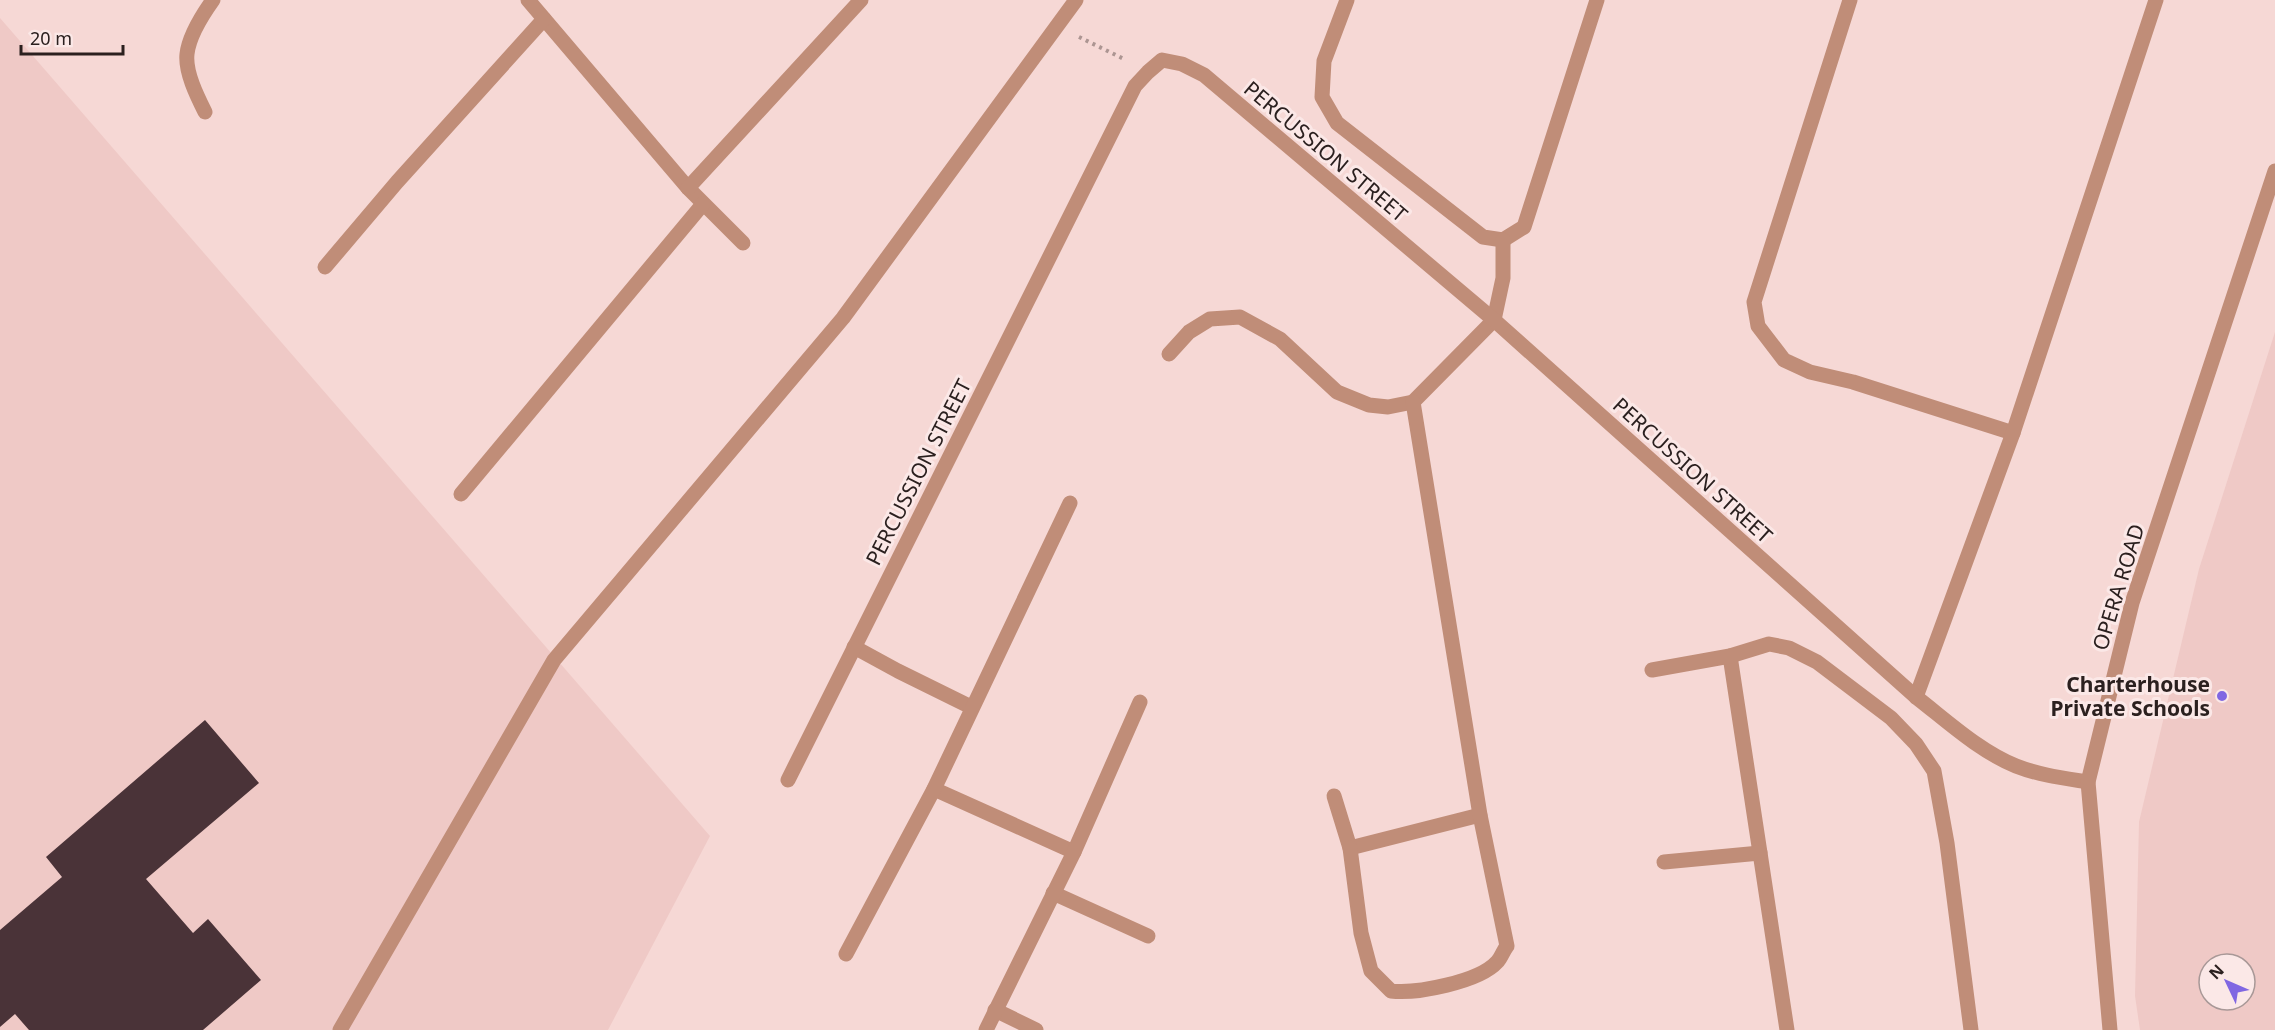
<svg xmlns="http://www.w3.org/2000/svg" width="2275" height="1030" font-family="'Noto Sans',sans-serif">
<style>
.built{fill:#efc9c6;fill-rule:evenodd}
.building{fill:#4a3338}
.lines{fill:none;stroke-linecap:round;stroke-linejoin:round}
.path{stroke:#ac9592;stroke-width:4;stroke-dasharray:3 4.5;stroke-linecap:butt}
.minor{stroke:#c08d78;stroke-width:15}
.poi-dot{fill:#8067e2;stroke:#fbe8e7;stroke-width:2}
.labels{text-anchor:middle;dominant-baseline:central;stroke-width:6;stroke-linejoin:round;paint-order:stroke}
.street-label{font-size:21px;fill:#2b201f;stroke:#fbe8e7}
.poi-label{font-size:21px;font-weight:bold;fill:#2b201f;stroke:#fbe8e7;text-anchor:end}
</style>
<rect width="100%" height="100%" fill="#f6d8d5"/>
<g class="built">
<polygon points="0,18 710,836 608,1030 0,1030"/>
<path d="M 2275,332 L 2275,1030 L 2140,1030 L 2135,996 L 2139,822 L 2199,569 ZM 2209,964 L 2245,964 L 2245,1000 L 2209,1000 Z"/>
</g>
<polygon class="building" points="205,720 259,783 146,879 193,933 208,919 261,980 203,1030 29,1030 15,1014 0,1027 0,930 62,877 46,857"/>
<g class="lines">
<polyline class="path" points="1079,37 1126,60"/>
<g class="minor">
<polyline points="528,0 688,188 743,243"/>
<polyline points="1347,0 1324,61 1322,97 1337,123 1483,237 1503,240 1524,227 1597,0"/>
<polyline points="1850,0 1754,302 1758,326 1784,360 1810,372 1853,382 2013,433"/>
<path d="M 205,112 C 197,96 185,72 187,54 C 189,36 203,14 213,0"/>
<polyline points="688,188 861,0"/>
<polyline points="325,267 397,182 544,19"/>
<polyline points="1169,354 1189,332 1210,319 1240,317 1280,339 1337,392 1369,405 1388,407 1413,402 1494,320 1503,278 1503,240"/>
<polyline points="461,494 703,204"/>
<polyline points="854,647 898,671 971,707"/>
<polyline points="1730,656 1787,1030"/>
<polyline points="1652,670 1730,656 1769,644 1789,648 1817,662 1891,718 1916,744 1934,771 1947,843 1971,1030"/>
<polyline points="1916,697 2013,433 2156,0"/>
<path d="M 788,780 L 1135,86 L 1148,72 L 1162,60 L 1182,64 L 1204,75 L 1494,320 L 1916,697 C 1947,721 1979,751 2016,766 C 2039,775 2063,778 2088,782"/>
<polyline points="934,789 1074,852"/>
<polyline points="1334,796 1350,848 1480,815"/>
<path d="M 1350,848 L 1361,933 L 1371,971 L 1391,991 C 1416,994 1479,982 1497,962 C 1501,958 1503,951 1507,946 L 1480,815 L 1413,402"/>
<polyline points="1664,862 1760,853"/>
<polyline points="1053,893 1148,936"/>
<polyline points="846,954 934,789 1070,503"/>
<polyline points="995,1010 1036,1030"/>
<polyline points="340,1030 554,660 843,318 1076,0"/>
<polyline points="986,1030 1074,852 1140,702"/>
<polyline points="2110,1030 2088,782 2132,603 2275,171"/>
</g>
</g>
<circle class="poi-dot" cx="2222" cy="696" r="6"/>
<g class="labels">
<g class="street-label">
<text transform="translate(1326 151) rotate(40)">PERCUSSION STREET</text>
<text transform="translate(1693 470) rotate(42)">PERCUSSION STREET</text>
<text transform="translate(918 472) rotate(-63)">PERCUSSION STREET</text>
<text transform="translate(2118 587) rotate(-73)">OPERA ROAD</text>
</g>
<g class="poi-label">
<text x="2210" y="684">Charterhouse<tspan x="2210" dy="24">Private Schools</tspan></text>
</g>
</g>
<g transform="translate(2227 982) rotate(314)"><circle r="28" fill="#fbe8e7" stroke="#a89897" stroke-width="1.5"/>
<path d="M0-4.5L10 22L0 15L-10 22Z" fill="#8067e2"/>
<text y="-9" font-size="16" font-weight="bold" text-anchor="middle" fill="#2b201f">N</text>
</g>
<path d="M21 45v9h102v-9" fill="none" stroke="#2b201f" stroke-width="3"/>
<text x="30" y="45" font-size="18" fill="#2b201f" stroke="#fbe8e7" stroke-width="4.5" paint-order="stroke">20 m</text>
</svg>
